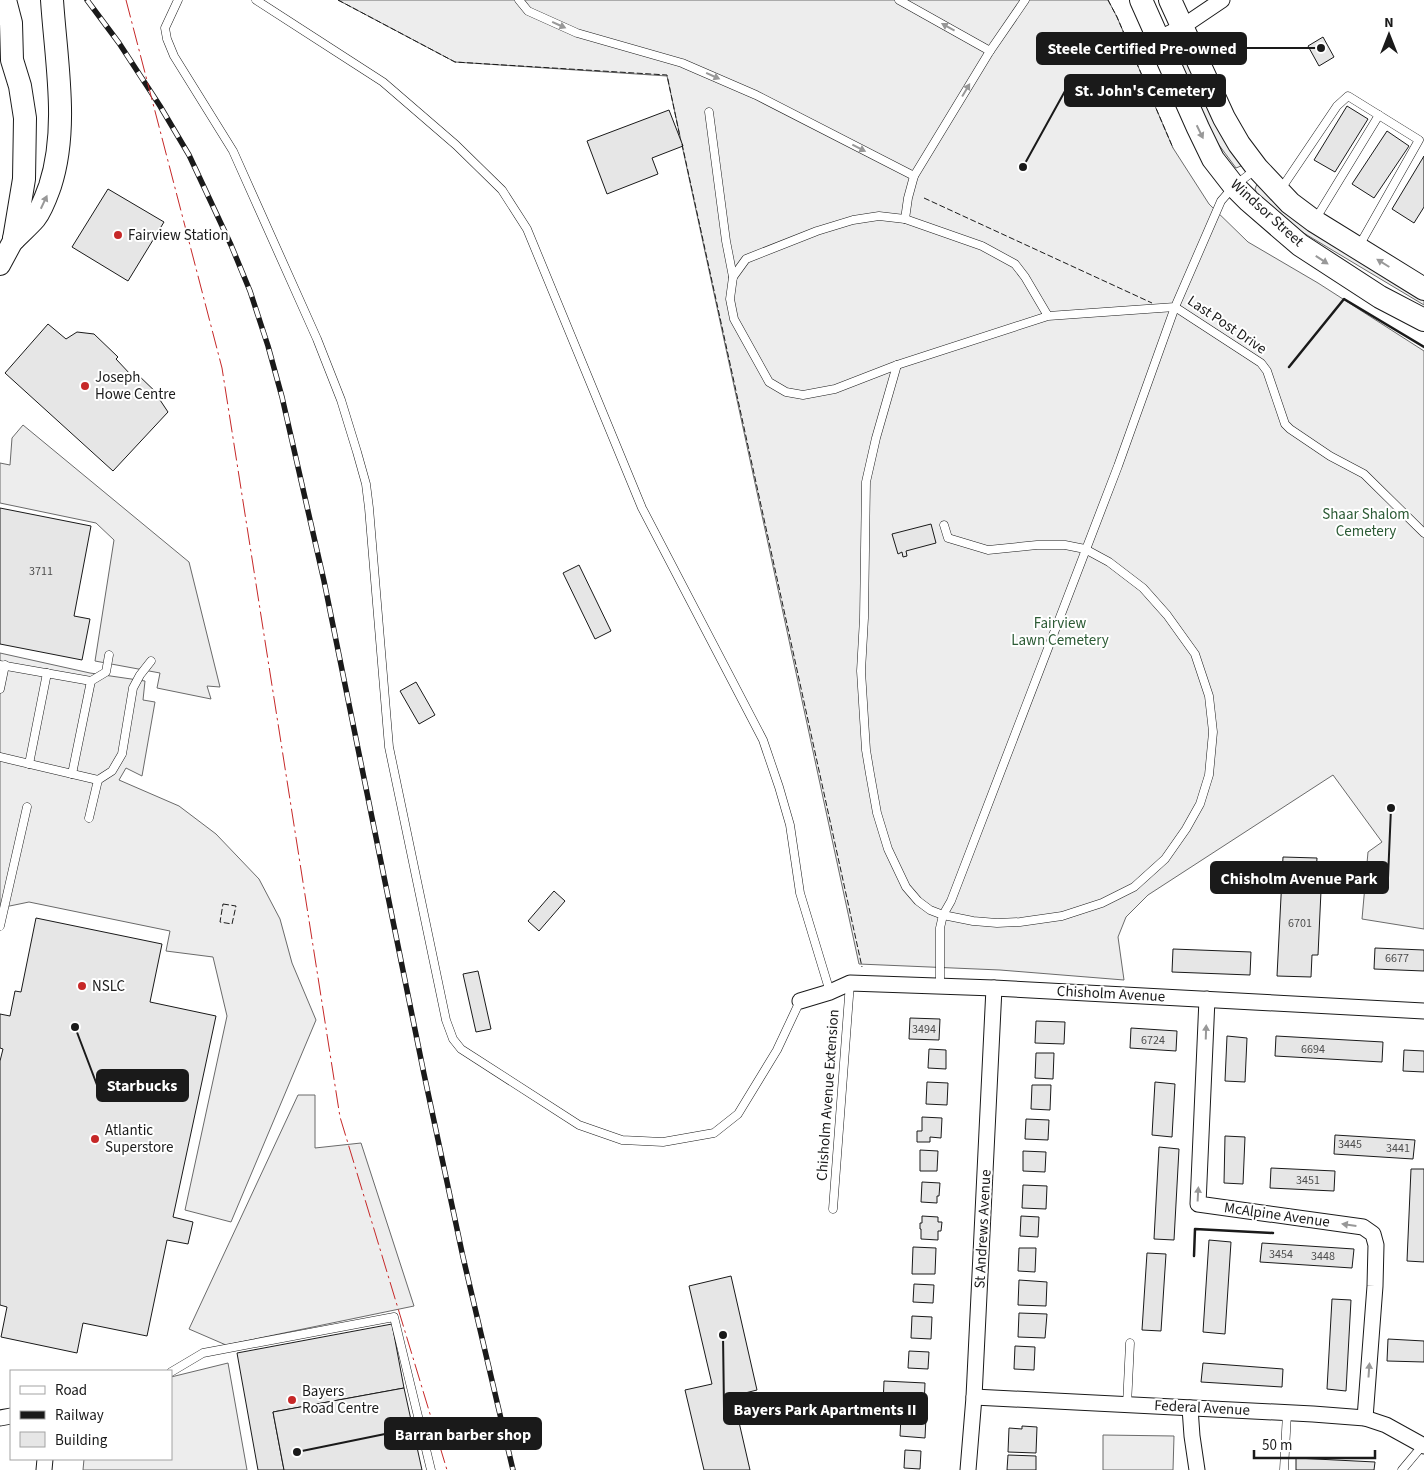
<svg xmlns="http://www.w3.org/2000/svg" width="1424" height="1470" font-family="'Source Sans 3',sans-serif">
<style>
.built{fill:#ededed;stroke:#6a6a6a}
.building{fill:#e6e6e6;stroke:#1a1a1a}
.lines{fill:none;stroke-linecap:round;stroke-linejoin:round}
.service-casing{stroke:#1a1a1a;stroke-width:9}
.minor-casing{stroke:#1a1a1a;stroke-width:17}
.secondary-casing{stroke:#1a1a1a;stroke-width:22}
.primary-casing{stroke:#1a1a1a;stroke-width:24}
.service{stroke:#fff;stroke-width:8}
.minor{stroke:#fff;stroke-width:15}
.secondary{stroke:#fff;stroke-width:20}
.primary{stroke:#fff;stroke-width:22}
.rail-casing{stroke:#1a1a1a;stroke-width:5.5}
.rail{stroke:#fff;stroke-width:4;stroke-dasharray:11;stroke-linecap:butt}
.fence{stroke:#1a1a1a;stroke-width:1;stroke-dasharray:6 2.5;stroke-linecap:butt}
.wall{stroke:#1a1a1a;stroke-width:2.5}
.power{stroke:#c62828;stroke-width:1;stroke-dasharray:18 4 2.5 4;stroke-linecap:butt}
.oneway{fill:#989898}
.poi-dot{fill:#c62828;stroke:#fff;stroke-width:2}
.labels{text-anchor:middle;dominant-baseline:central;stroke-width:4;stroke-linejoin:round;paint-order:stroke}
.number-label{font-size:12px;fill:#4d4d4d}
.street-label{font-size:15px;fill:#1a1a1a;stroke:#fff}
.poi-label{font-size:15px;fill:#1a1a1a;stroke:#fff;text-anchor:start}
.park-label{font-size:15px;fill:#2b5a34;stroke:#fff}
.leader{fill:none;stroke:#1a1a1a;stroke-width:2}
.callout-dot{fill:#1a1a1a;stroke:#fff;stroke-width:2}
.callout{fill:#1a1a1a;stroke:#1a1a1a;stroke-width:2}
.callout-label{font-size:16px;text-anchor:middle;font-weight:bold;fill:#fff}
</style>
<rect width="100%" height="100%" fill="#fff"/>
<g class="built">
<polygon points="338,0 1108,0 1117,17 1173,148 1209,204 1248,242 1318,283 1424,351 1424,929 1362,919 1368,852 1382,842 1333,775 1148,895 1126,917 1118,937 1124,980 1000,970 859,964 667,76 455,62"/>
<polygon points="1176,52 1181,52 1185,55 1240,161 1241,166 1236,168 1216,141 1175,56"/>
<polygon points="1257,184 1262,185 1424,296 1424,305 1302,232 1257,194 1255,189"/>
<polygon points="23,425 189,562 220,687 207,686 211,699 157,688 160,673 95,661 114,540 96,523 0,503 0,463 10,465 12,438"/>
<polygon points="0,653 90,673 145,681 143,700 155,702 142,776 126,768 119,780 179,806 216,834 259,879 280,919 292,963 316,1020 231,1222 185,1210 227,1016 213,957 166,951 170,931 29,902 0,908"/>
<polygon points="298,1095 315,1095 315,1148 361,1143 414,1306 226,1345 189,1329"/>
<polygon points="228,1363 247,1470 83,1470 84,1459 171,1459 171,1377"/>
<polygon points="1103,1435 1174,1436 1173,1470 1103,1470"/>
</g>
<g class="building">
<polygon points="1323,37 1334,57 1319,66 1308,46"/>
<polygon points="1347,106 1368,119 1335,172 1314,160"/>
<polygon points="669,110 683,146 652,158 658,174 607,194 587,141"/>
<polygon points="1387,131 1409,146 1374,198 1352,184"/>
<polygon points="1424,156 1424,207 1414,223 1392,209"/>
<polygon points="108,189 164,222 128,281 72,247"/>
<polygon points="48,324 66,339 77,332 94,334 118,357 116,359 131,375 135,372 162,398 160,400 168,412 113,471 5,373"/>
<polygon points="0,508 91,526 74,616 90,619 82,660 0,644"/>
<polygon points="931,524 936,543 906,551 907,556 903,557 902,552 898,554 892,534"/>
<polygon points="579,565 611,631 595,639 563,573"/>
<polygon points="416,682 435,715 419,724 400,691"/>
<polygon points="1283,857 1317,858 1315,891 1321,891 1318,955 1312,955 1311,977 1277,976"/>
<polygon points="554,891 565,901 539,931 528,921"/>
<polygon points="36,918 162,944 150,1002 216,1016 173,1217 193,1222 188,1244 167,1240 147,1336 83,1323 77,1353 1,1337 7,1307 0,1305 0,1061 3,1049 0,1048 0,1014 10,1016 15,991 21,992"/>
<polygon points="1375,948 1424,950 1424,971 1374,969"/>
<polygon points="1173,949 1251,952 1250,975 1172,972"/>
<polygon points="478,971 491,1029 476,1032 463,974"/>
<polygon points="910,1018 940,1019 939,1040 909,1039"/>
<polygon points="1036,1021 1065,1022 1064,1044 1035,1043"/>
<polygon points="1131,1028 1177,1031 1176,1051 1130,1048"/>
<polygon points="1227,1036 1247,1038 1245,1082 1225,1081"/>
<polygon points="1276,1036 1383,1042 1382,1062 1275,1056"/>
<polygon points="929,1049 946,1050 946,1069 928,1068"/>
<polygon points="1404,1050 1424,1051 1424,1072 1403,1071"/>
<polygon points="1036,1053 1054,1053 1053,1079 1035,1078"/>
<polygon points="927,1082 948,1083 947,1105 926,1104"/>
<polygon points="1155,1082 1175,1084 1172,1137 1152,1135"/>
<polygon points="1032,1085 1051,1085 1050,1110 1031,1109"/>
<polygon points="922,1117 942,1118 941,1138 930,1137 930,1142 917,1142 917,1131 922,1131"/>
<polygon points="1026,1119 1049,1120 1048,1140 1025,1139"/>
<polygon points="1335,1135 1415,1140 1413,1159 1334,1154"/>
<polygon points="1225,1136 1245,1137 1243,1184 1224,1183"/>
<polygon points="1159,1147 1179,1149 1174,1240 1154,1239"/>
<polygon points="920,1150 938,1151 937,1171 920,1171"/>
<polygon points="1023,1151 1046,1152 1045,1172 1023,1171"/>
<polygon points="1271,1168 1335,1171 1334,1191 1270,1188"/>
<polygon points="1411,1169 1424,1169 1424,1262 1407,1261"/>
<polygon points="922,1182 940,1183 939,1196 937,1196 937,1203 921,1202"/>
<polygon points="1023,1185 1047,1186 1046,1209 1022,1208"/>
<polygon points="922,1216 938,1217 938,1222 942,1222 941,1231 938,1231 938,1240 921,1239 921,1229 920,1229 920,1223 922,1223"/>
<polygon points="1021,1216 1039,1217 1038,1237 1020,1236"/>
<polygon points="1209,1240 1231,1242 1225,1334 1203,1332"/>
<polygon points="1262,1243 1354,1249 1352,1268 1260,1262"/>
<polygon points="913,1247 936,1248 935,1274 912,1274"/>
<polygon points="1019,1248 1036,1248 1035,1272 1018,1271"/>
<polygon points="1147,1253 1166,1254 1161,1331 1142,1330"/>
<polygon points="731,1276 757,1390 733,1396 750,1470 704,1470 685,1390 712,1384 689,1286"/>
<polygon points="1019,1280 1047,1282 1046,1306 1018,1305"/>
<polygon points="914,1284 934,1285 933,1303 913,1302"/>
<polygon points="1332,1299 1351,1300 1346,1391 1327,1389"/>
<polygon points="1019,1313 1047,1314 1045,1338 1018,1337"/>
<polygon points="912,1316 932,1317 931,1339 911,1338"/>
<polygon points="392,1324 404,1388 273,1412 284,1470 258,1470 237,1353"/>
<polygon points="1388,1339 1424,1341 1424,1362 1387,1361"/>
<polygon points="1015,1346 1035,1347 1034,1370 1014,1369"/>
<polygon points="909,1351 929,1352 928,1369 908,1368"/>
<polygon points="1203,1363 1283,1369 1282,1387 1201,1382"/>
<polygon points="884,1381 925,1383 924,1408 883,1406"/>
<polygon points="404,1388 422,1470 284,1470 273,1412"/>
<polygon points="901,1416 926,1417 925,1438 900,1436"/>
<polygon points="1022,1426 1037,1427 1036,1453 1008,1452 1009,1428 1022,1429"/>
<polygon points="905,1450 921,1451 920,1469 904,1468"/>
<polygon points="1008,1455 1036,1456 1036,1470 1007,1470"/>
<polygon points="1296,1458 1375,1462 1374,1470 1296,1470"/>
</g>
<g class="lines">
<defs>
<g id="service">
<polyline points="178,0 165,28 167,39 174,56 233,151 317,339 341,400 357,452 366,484 369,508 389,747 446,1020 453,1039 461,1049 579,1125 622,1140 663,1142 714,1133 738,1114 777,1050 800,1001"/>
<polyline points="256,0 383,82 456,145 502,190 527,229 642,508 763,740 779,787 790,825 800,893 830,992"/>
<polyline points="519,0 528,11 577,33 682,63 756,95 914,176 990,51 1025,0"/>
<polyline points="899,0 990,51"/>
<polyline points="709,112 726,241 733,277"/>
<polyline points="1281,189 1337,106 1348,96 1419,140 1359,246"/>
<polyline points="905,219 908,198 914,176"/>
<polyline points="1315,220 1379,115"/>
<polyline points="1048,316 1025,277 1015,264 982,246 905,219 879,216 853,220 817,231 746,259 733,277 730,299 734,319 769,382 786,392 803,395 835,389 897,365 1048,316 1175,307 1221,201 1234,186 1255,170"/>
<polyline points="897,365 876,438 866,482 864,618 861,671 866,750 870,774 877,813 888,849 906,887 918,901 930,910 943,915 973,921 997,923 1020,922 1062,916 1102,903 1134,887 1165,859 1186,829 1200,804 1209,775 1213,732 1209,696 1195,654 1167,615 1143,588 1109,562 1085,549 1065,545 1037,545 988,550 948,538 944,525"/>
<polyline points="0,665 91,681"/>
<polyline points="0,689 5,665"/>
<polyline points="0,757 98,780 89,818"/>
<polyline points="29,764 47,673"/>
<polyline points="72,774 91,681 106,672 109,655"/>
<polyline points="98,780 112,771 122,754 133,688 140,675 151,661"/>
<polyline points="0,926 27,807"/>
<polyline points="940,986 940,928 943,915 951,901 1118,466 1175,307 1261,363 1267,371 1285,424 1290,429 1330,456 1364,474 1424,533"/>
<polyline points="833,1209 850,983"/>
<polyline points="171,1372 203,1353 394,1317 431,1470"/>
<polyline points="1127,1405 1130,1343"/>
<polyline points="1284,1470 1287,1413"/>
<polyline points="1402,1470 1423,1445"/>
</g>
<g id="minor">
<polyline points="1158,39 1182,27 1222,0"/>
<polyline points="1207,999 1198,1204 1363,1227 1373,1234 1376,1245 1375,1286 1365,1418"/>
<polyline points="800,1001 830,992 850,983 994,988 1424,1011"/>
<polyline points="974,1397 1313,1414 1365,1418 1386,1425 1424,1446"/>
<polyline points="1190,1408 1192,1436 1197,1470"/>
<polyline points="0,1418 11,1416"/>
<polyline points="44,1470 45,1459"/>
<polyline points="968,1470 974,1397 994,988"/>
</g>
<polyline id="secondary" points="0,265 14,239"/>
<g id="primary">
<polyline points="5,0 11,23 12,60 20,86 25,118 24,179 14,239"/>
<polyline points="1141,0 1198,128 1213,159 1234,186 1249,201 1300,245 1380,297 1424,320"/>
<polyline points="1170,0 1224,118 1239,144 1257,168 1290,203 1314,221 1424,289"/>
<path d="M 14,239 C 21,232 29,225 35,218 C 42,209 46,197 50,186 C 69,128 56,61 52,0"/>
</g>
</defs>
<use href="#service" class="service-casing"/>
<use href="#minor" class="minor-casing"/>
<use href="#secondary" class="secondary-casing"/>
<use href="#primary" class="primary-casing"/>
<use href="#service" class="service"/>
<use href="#minor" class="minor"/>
<use href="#secondary" class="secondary"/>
<use href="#primary" class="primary"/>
<defs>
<polyline id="rail" points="87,0 119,43 160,106 189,155 231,245 250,291 268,346 282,397 324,581 424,1074 463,1257 513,1470"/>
</defs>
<use href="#rail" class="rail-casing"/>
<use href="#rail" class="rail"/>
<g class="fence">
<polyline points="338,0 455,62 667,75 680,137"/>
<polyline points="1108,0 1117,17 1173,148"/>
<polyline points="682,144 862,967"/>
<polyline points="924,198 1152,303"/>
<polygon points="223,904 236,906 232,924 220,922"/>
</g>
<g class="wall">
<polyline points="1289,367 1344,299 1424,347"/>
<polyline points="1194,1256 1195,1229 1273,1233"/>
</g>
<polyline class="power" points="126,0 222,368 340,1117 447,1470"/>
</g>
<defs><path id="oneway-solid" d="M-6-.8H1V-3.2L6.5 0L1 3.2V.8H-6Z" transform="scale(1.25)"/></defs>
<g class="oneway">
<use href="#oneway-solid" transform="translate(559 25) rotate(24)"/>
<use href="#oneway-solid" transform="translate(948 27) rotate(-151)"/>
<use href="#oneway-solid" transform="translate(713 76) rotate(24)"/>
<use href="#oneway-solid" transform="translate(966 90) rotate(-59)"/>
<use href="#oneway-solid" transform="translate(1200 132) rotate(64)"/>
<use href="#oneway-solid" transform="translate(859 148) rotate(27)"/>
<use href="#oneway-solid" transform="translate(44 202) rotate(-65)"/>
<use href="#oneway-solid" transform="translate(1322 260) rotate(33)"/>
<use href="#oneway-solid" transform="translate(1383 263) rotate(-148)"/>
<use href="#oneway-solid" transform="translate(1206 1032) rotate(-88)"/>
<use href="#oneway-solid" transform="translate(1198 1194) rotate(-87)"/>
<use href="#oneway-solid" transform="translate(1349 1225) rotate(-172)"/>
<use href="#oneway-solid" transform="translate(1369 1370) rotate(-86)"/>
</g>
<g class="poi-dot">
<circle cx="118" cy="235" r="5"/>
<circle cx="85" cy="386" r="5"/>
<circle cx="82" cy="986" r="5"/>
<circle cx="95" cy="1139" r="5"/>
<circle cx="292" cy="1400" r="5"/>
</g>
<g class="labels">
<g class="number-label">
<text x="41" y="571">3711</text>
<text x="1300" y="923">6701</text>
<text x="1397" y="958">6677</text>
<text x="924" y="1029">3494</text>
<text x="1153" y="1040">6724</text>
<text x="1313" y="1049">6694</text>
<text x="1350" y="1144">3445</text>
<text x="1398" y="1148">3441</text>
<text x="1308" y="1180">3451</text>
<text x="1281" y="1254">3454</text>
<text x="1323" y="1256">3448</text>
</g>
<g class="street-label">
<text transform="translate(1267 213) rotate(42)">Windsor Street</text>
<text transform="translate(1227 325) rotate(34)">Last Post Drive</text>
<text transform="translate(1111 994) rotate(3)">Chisholm Avenue</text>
<text transform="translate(828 1095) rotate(-86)">Chisholm Avenue Extension</text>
<text transform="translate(1277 1215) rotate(8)">McAlpine Avenue</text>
<text transform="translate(983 1229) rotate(-87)">St Andrews Avenue</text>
<text transform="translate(1202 1408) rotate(3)">Federal Avenue</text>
</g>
<g class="poi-label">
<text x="128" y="235">Fairview Station</text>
<text x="95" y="377">Joseph<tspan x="95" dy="17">Howe Centre</tspan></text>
<text x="92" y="986">NSLC</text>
<text x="105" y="1130">Atlantic<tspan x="105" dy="17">Superstore</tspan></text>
<text x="302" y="1391">Bayers<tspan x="302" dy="17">Road Centre</tspan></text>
</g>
<g class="park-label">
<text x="1366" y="514">Shaar Shalom<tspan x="1366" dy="17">Cemetery</tspan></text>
<text x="1060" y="623">Fairview<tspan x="1060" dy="17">Lawn Cemetery</tspan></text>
</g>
</g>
<path class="leader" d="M1321 48L1246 48M1023 167L1065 91M1391 808L1388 878M75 1027L97 1085M723 1335L724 1409M297 1452L385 1434"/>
<g class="callout-dot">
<circle cx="1321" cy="48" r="5"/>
<circle cx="1023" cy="167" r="5"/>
<circle cx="1391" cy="808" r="5"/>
<circle cx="75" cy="1027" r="5"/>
<circle cx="723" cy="1335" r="5"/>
<circle cx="297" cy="1452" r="5"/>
</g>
<g class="callout">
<rect x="1037" y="33" width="209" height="31" rx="5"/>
<rect x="1065" y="75" width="160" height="31" rx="5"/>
<rect x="1211" y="862" width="177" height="31" rx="5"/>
<rect x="97" y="1070" width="91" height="31" rx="5"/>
<rect x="724" y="1393" width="203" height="31" rx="5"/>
<rect x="385" y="1418" width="156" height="31" rx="5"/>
</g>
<g class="callout-label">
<text x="1142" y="54">Steele Certified Pre-owned</text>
<text x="1145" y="96">St. John's Cemetery</text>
<text x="1299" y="884">Chisholm Avenue Park</text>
<text x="142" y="1091">Starbucks</text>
<text x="825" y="1415">Bayers Park Apartments II</text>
<text x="463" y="1440">Barran barber shop</text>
</g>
<rect x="10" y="1370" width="162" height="90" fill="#ffffff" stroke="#a3a3a3"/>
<rect x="20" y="1386" width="25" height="8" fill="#ffffff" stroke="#a3a3a3"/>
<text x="55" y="1395" font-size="15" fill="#1a1a1a">Road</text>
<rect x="20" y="1411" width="25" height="8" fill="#1a1a1a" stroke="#a3a3a3"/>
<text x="55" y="1420" font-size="15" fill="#1a1a1a">Railway</text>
<rect x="20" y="1432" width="25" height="15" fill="#e6e6e6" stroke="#a3a3a3"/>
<text x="55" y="1445" font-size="15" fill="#1a1a1a">Building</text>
<g transform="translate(1389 35)" stroke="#ffffff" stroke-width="4" paint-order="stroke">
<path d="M0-4L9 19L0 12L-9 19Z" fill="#1a1a1a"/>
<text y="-8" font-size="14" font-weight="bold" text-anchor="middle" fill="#1a1a1a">N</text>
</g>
<path d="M1254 1450v8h121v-8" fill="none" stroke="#1a1a1a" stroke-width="2.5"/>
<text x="1262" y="1450" font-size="15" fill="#1a1a1a" stroke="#ffffff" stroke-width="4" paint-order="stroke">50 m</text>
</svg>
